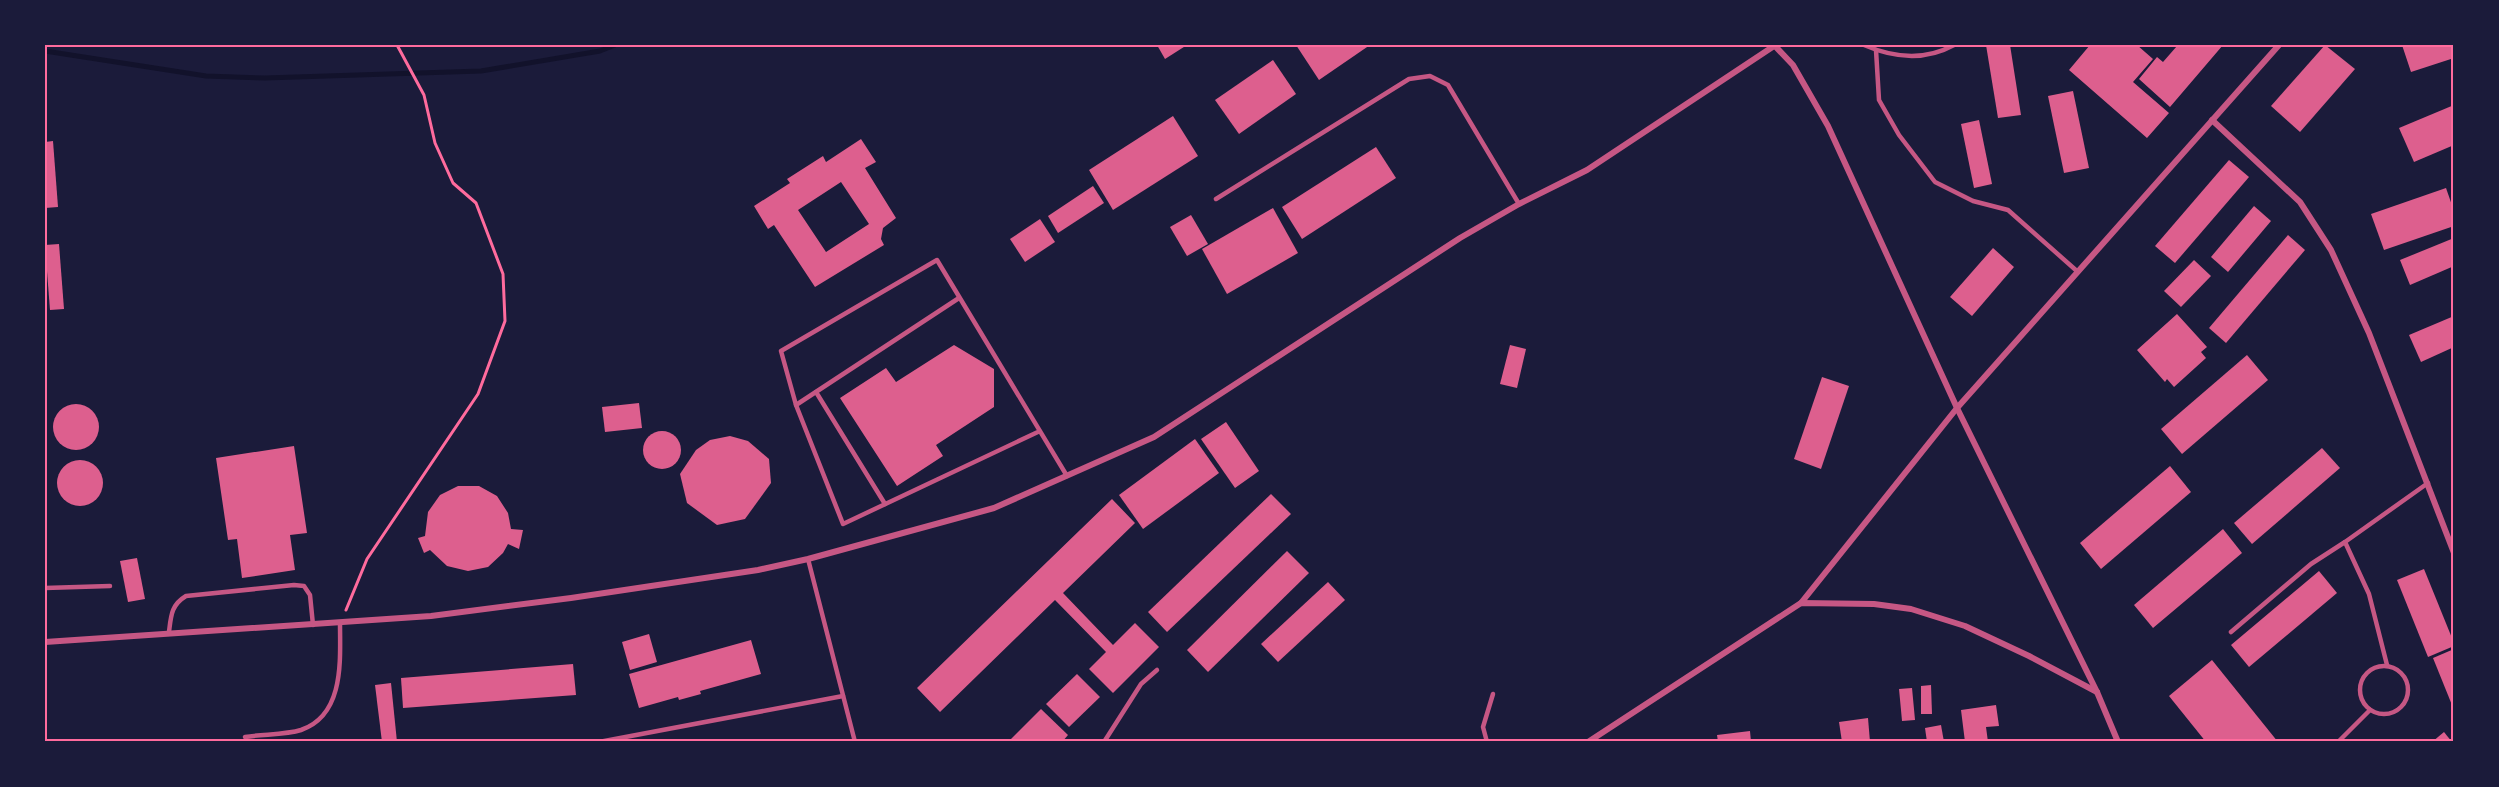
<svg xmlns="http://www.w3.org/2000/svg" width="2499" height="787" font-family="Karla,sans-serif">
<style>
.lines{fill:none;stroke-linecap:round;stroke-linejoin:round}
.stream{stroke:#12122b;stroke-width:5}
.building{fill:#dd5f8e;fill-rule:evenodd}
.path{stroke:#ff6b9d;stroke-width:3}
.service{stroke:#c65784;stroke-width:4.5}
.minor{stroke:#c65784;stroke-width:6}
.neatline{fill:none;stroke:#ff6b9d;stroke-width:2}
</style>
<rect width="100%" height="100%" fill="#1b1b3a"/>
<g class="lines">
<polyline class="stream" points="45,51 206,76 265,78 481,71 600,51 615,45"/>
</g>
<g class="building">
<polygon points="1157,45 1187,45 1165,59"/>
<polygon points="1296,45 1370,45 1319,80"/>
<polygon points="1986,45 2010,45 2021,115 1998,118"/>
<polygon points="2090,45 2137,45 2153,59 2133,82 2169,113 2147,138 2069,70"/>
<polygon points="2175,45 2223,45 2170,107 2139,79 2157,57 2163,62 2177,46"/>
<polygon points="2325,45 2355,69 2300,132 2271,106"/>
<polygon points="2402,45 2454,45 2454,58 2411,72"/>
<polygon points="1273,60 1296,94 1239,134 1215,100"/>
<polygon points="2073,91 2089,168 2064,173 2048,96"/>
<polygon points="2454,105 2454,145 2414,162 2399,128"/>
<polygon points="1173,116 1198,156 1113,210 1089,170"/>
<polygon points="1979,120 1992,184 1974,188 1961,124"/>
<path d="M 861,139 L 876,162 L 865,168 L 896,218 L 883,228 L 881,239 L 884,245 L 815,287 L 774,225 L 768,229 L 754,206 L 790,183 L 787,179 L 823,156 L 826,162 ZM 841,182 L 869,224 L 826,252 L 798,210 Z"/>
<polygon points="53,141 58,207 45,208 45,142"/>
<polygon points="1376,147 1396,178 1302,239 1282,207"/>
<polygon points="2229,160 2249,177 2175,263 2155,246"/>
<polygon points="1093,186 1104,203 1058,233 1048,216"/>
<polygon points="2446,188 2454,211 2454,226 2384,250 2371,214"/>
<polygon points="2254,206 2271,221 2228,272 2211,257"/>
<polygon points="1273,208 1298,253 1227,294 1202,249"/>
<polygon points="1191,215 1208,244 1187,256 1170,227"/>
<polygon points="1040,219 1055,242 1025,262 1010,239"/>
<polygon points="2288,235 2305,250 2226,343 2209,328"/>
<polygon points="2454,238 2454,266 2410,285 2400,260"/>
<polygon points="59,244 64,309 50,310 45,245"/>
<polygon points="1993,248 2014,267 1972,316 1950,297"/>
<polygon points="2194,260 2211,276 2181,307 2164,291"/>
<polygon points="2177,314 2207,347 2201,352 2206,358 2174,387 2167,379 2165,382 2137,350"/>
<polygon points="2454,316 2454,347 2421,362 2409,335"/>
<polygon points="954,345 994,369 994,407 936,445 943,456 897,486 840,398 886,368 896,382"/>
<polygon points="1510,345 1526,349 1517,388 1500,384"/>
<polygon points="2247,355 2268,380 2182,454 2161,429"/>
<polygon points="1822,377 1849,386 1821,469 1794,459"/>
<polygon points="639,403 642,428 605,432 602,407"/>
<circle cx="76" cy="427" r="23"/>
<polygon points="1226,422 1259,471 1235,488 1201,439"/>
<circle cx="662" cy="450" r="19"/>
<polygon points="730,436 748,441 769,459 771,483 745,519 717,525 687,503 680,474 696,450 710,440"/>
<polygon points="1195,439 1219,473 1143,529 1119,495"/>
<polygon points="294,446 307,533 290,535 295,570 242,578 237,539 228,540 216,458"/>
<polygon points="2322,448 2340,468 2252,544 2234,523"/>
<circle cx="80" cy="483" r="23"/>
<polygon points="2170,466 2191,492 2101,569 2080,543"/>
<polygon points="458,486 479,486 497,496 508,513 511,529 523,530 519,549 508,544 503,553 488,567 468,571 447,566 430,550 424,553 418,538 425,536 428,512 440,495"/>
<polygon points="1271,494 1291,514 1167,632 1148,612"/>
<polygon points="1112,499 1135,523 1063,593 1113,645 1135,623 1159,647 1113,693 1089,669 1106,652 1055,600 940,712 917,688"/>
<polygon points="2223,529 2242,553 2153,628 2134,605"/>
<polygon points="1287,551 1309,573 1208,672 1187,650"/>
<polygon points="137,558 145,599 128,602 120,561"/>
<polygon points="2424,569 2454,643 2454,646 2428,657 2397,580"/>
<polygon points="2319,571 2337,593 2249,667 2231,645"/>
<polygon points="1328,582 1345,600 1278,662 1261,644"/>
<polygon points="649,634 657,662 630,670 622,642"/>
<polygon points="751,640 761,674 700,691 701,694 679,700 678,697 639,708 629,674"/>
<polygon points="2454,649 2454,710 2433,658"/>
<polygon points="2212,660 2278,742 2206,742 2169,696"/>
<polygon points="573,664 576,695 403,708 401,678"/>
<polygon points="1077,674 1100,697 1069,727 1046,704"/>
<polygon points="391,683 397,742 382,742 375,685"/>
<polygon points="1931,685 1932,714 1921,714 1921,686"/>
<polygon points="1912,688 1915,720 1902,721 1899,689"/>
<polygon points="1996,705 1999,726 1986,727 1988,742 1965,742 1961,710"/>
<polygon points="1041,709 1068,735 1062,742 1008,742"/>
<polygon points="1868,718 1870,742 1842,742 1839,722"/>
<polygon points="1941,725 1944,742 1927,742 1925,728"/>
<polygon points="1750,731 1751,742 1718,742 1717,735"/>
<polygon points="2444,732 2452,742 2432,742"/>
</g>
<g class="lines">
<polyline class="path" points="346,610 367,559 478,394 505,321 503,274 476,203 453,183 435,143 424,95 397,45"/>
<g class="service">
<path d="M 1864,45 C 1894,58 1925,61 1954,45"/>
<polyline points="1876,50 1879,100 1899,135 1935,182 1973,201 2008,210 2078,272"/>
<polyline points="1216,199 1409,79 1430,76 1448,85 1519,204"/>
<polyline points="816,392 885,504"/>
<polyline points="796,405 959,298"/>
<path d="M 1040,431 L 843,524 L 796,405 L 781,351 L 937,260 C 980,332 1024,404 1067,476"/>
<polyline points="808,559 855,742"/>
<polyline points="45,588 110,586"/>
<path d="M 169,632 C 171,616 171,605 186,596 L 294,585 L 304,586 L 310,595 L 313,625"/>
<polyline points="2231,632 2311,564 2345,542"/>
<polyline points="2387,665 2369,594 2345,542 2428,483"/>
<circle cx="2384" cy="690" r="24"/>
<path d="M 245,737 C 263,734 285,735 301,730 C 345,715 340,659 340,623"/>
<polyline points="599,742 843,696"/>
<polyline points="1104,742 1141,684 1157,670"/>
<polyline points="1487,742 1483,727 1493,694"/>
<polyline points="2338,742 2370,710"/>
</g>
<g class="minor">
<polyline points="1774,45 1793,65 1828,126 1957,408 2097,692 2118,742"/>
<polyline points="2212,120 2300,202 2331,250 2369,333 2454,553"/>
<polyline points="1801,603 1957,408 2279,45"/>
<polyline points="45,642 431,616 571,598 758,570 808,559 994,508 1154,437 1460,238 1519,204 1587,170 1774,46"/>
<polyline points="1588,742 1801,603 1874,604 1911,609 1965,626 2029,656 2097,692"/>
</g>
</g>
<rect width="2499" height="787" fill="none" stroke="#1b1b3a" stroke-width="93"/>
<rect x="46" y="46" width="2406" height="694" class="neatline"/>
</svg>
